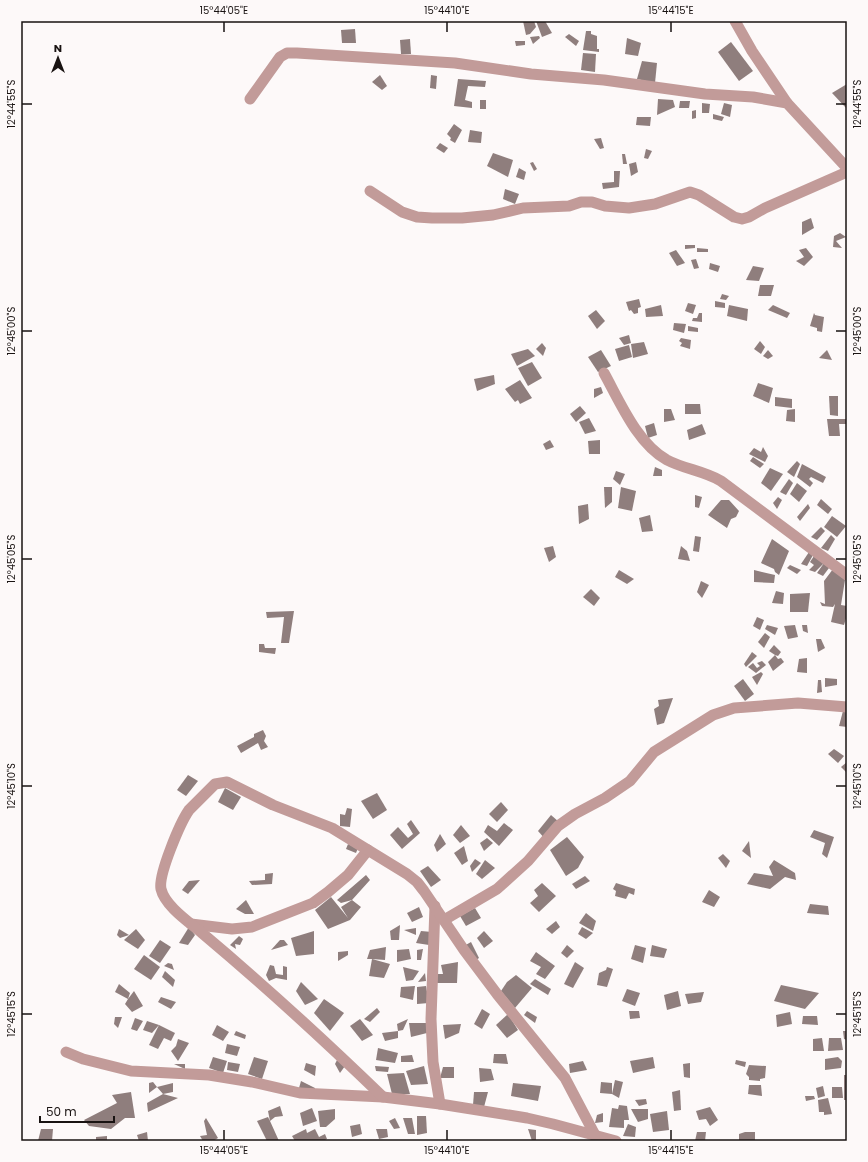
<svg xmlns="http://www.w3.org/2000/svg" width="868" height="1162" font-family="Poppins,sans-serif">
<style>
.building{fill:#8f7e7d}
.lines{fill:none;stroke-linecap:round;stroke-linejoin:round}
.minor{stroke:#c29b99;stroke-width:11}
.ticks{fill:none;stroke:#191312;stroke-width:1.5}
.neatline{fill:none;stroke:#191312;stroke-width:1.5}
.ticks-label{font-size:10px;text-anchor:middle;fill:#191312}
</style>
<rect width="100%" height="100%" fill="#fdf9f9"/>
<g class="building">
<polygon points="523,21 534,21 536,27 530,34 526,35"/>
<polygon points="536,21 545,21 552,33 542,37"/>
<polygon points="355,29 356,43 342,43 341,30"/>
<polygon points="586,31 591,31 591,34 597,36 597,49 599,49 599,52 583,50"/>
<polygon points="569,34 579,41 576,46 565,37"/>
<polygon points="539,36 540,38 533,44 530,37"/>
<polygon points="627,38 641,43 638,56 625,54"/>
<polygon points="410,39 411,54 401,54 400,40"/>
<polygon points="515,41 525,41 525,45 516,46"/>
<polygon points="731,42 753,71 739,81 718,52"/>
<polygon points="583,53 596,54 595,72 581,70"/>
<polygon points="642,61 657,63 655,83 637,79"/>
<polygon points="380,75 387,86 382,90 372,82"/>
<polygon points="431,75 437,76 436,89 430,88"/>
<polygon points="458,79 486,81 485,87 468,86 465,100 472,102 472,108 454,106"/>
<polygon points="847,84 847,109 832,93"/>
<polygon points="658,99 673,100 675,107 657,115"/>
<rect x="480" y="100" width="6" height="9"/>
<polygon points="680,101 690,101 689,108 679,108"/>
<polygon points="702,103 710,104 709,113 702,113"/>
<polygon points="724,103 732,105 730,117 721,114"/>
<polygon points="696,110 696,118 692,119 692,111"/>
<polygon points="713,114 724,117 722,121 713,119"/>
<polygon points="637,117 651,117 650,126 636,125"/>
<polygon points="454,124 462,130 455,143 450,140 451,138 447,134"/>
<polygon points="470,130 482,132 481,143 468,142"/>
<polygon points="601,138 604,148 600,149 594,139"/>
<polygon points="440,143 448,148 444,153 436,148"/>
<polygon points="646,149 652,151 648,159 644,158"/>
<polygon points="493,153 513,160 508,177 487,166"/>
<polygon points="622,154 625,154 627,164 623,164"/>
<polygon points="533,162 537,169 534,171 530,163"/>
<polygon points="636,162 638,172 631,176 629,164"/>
<polygon points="519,168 526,172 524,180 516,177"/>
<polygon points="614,171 620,171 619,187 603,189 602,183 614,182"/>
<polygon points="505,189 519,194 515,204 503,199"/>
<polygon points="811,218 814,228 802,235 802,222"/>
<polygon points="840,233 846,237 836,241 842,248 833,247 834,236"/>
<polygon points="685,245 695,245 695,248 685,249"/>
<polygon points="697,248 708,249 708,252 697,252"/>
<polygon points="806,248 813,257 804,266 796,261 804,257 799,250"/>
<polygon points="676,250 685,263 677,266 669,253"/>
<polygon points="696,259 699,268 694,269 691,260"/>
<polygon points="710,263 720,266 718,272 709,269"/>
<polygon points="753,266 764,268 759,281 746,280"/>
<polygon points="760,285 774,285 771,296 758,296"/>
<polygon points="722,294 729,296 726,300 720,299"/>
<polygon points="639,299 641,307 638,308 638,313 634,314 631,310 629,311 626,302"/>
<polygon points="715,301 725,303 725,308 715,307"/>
<polygon points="688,303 696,305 693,314 685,311"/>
<polygon points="661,305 663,316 646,317 645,309"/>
<polygon points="729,305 748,309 747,321 727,316"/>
<polygon points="773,305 790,313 787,318 768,310"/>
<polygon points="596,310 605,321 597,329 588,316"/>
<polygon points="699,313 702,313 702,322 692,321 693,318 697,318"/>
<polygon points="814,313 815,315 824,317 822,332 817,331 817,328 810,326"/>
<polygon points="674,323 686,324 684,333 673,330"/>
<polygon points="688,326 698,328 698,332 688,331"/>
<polygon points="629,335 631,343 624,345 619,338"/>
<polygon points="681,338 691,340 690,349 680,346 682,343 679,341"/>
<polygon points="760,341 765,347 761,354 754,349"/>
<polygon points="644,342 648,354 633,358 631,344"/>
<polygon points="542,343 546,348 543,356 536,349"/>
<polygon points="629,345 632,357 619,361 615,349"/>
<polygon points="528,349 535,356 517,366 511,354"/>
<polygon points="601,350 611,366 598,372 588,357"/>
<polygon points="768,350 773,356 768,359 763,356"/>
<polygon points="827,350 832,360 819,358"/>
<polygon points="532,362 542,378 528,386 518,368"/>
<polygon points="494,375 495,384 477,391 474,379"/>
<polygon points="520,380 532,398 520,404 518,400 515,402 505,389"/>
<polygon points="758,383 773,388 769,403 753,396"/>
<polygon points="601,387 603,393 594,398 594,389"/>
<polygon points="829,396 838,396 838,416 830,415"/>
<polygon points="775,397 792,399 792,408 775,406"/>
<polygon points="685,404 700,404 701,414 685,414"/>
<polygon points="580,406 586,413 576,422 570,414"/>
<polygon points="664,409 671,409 675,420 664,422"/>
<polygon points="795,409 795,422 786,421 787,410"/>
<polygon points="589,418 596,431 585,434 579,422"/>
<polygon points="827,419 847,419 847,424 839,424 840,436 829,436"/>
<polygon points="654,423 657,435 648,438 645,426"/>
<polygon points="702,424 706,434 689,440 687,430"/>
<polygon points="550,440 554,447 546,450 543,444"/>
<polygon points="600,440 600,454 589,454 588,441"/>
<polygon points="763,447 768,456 765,462 749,454 754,448 761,452"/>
<polygon points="753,457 764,464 760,468 750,461"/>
<polygon points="797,461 800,464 794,477 787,472"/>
<polygon points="802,464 826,477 823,483 811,477 809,479 813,483 810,487 797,477"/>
<polygon points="655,467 662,470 662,476 653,476"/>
<polygon points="770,468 783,474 771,491 761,483"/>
<polygon points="616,471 625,474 620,485 613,479"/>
<polygon points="789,479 793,483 786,495 780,492"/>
<polygon points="797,483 807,491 799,502 790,494"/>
<polygon points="604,487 612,487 612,502 605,508"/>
<polygon points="621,487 636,491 632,511 618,508"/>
<polygon points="695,495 702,497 699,508 695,507"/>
<polygon points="778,497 782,500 777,509 773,503"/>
<polygon points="821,499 832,509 828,514 817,505"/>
<polygon points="721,500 729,500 739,511 736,517 731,519 727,528 708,515"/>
<polygon points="588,504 589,519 579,524 578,506"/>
<polygon points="808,504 810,508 800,521 797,517"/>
<polygon points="650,515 653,531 642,532 639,518"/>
<polygon points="832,516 846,526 837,537 824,527"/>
<polygon points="821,527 825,531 817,540 811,537"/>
<polygon points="831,535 835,539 828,551 821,548"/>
<polygon points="695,536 701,537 699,552 693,551"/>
<polygon points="772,539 789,551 779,575 775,572 774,569 761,563"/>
<polygon points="553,546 556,557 549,562 544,548"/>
<polygon points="681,546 687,551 690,561 678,559"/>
<polygon points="809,552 813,555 807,566 801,564"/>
<polygon points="814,556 824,563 829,568 823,576 817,573 824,563 815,572 809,570 814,565 810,562"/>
<polygon points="790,565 801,570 797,574 787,568"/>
<polygon points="833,569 845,580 841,605 847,606 847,615 844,625 831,622 835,604 833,607 822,606 820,602 825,604 824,581"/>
<polygon points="619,570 634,579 627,584 615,577"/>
<polygon points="754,570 775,575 774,583 754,582"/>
<polygon points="701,581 709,585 702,598 697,592"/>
<polygon points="591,589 600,598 594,606 583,597"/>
<polygon points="776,591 784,593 783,604 772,603"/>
<polygon points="810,593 808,612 790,612 790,594"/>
<polygon points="294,611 289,643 281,643 284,617 267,618 266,612"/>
<polygon points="757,617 764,620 760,630 753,626"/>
<polygon points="767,625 778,628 775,635 765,629"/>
<polygon points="795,625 798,637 788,639 784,626"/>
<polygon points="802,625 807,625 808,633 803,631"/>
<polygon points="765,633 770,637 764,648 758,642"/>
<polygon points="816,639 821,639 825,648 818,652"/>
<polygon points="259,644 264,644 265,648 276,648 275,654 259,652"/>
<polygon points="774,645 781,652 778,656 775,655 778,659 781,658 784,662 773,671 768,662 775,655 769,651"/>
<polygon points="752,652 757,656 746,667 744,664"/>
<polygon points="807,658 807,673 797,672 799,659"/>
<polygon points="762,661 766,665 756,673 748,667 753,663 757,668 760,666 757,663"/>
<polygon points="761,672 763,674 757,685 752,677"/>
<polygon points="825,678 837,679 837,685 825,687"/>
<polygon points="743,679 754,694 745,701 734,686"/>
<polygon points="818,680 821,680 822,692 817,693"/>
<polygon points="673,698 664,723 657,725 654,709 659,706 658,700"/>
<polygon points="843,711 847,712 847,727 839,726"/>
<polygon points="263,730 266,736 264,741 268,747 261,750 258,743 241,753 237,746 254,737 254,734"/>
<polygon points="834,749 844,756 838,763 828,754"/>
<polygon points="847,762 847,773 841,767"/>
<polygon points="188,775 198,781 186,796 177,790"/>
<polygon points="225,788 241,797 233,810 218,802"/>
<polygon points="377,793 387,810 373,819 361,801"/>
<polygon points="501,802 508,810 497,822 489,814"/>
<polygon points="347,808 352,809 350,827 340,826 340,814 345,815"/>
<polygon points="551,815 559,822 546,840 538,831"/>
<polygon points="411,820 420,833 402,849 390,835 398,827 408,838 413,834 407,824"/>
<polygon points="504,823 513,830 499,846 484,832 488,825 497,831"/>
<polygon points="461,825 470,836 460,843 453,835"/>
<polygon points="814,830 834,837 827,858 822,854 825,843 810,837"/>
<polygon points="440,834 446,844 437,852 434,845"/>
<polygon points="567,837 584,857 578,868 566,876 550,850"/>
<polygon points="487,838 493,843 484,851 480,843"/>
<polygon points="749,841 751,858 742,851"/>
<polygon points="348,844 358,848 356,853 346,849"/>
<polygon points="464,846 468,861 462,865 454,853"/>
<polygon points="723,854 730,861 726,868 718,858"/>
<polygon points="475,859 481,863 472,872 470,866"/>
<polygon points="485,860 495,868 482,879 476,874"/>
<polygon points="774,860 795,873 796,880 785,877 770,889 747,884 754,873 773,876 769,867"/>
<polygon points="428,866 441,880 431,887 420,871"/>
<polygon points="273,873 272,884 252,885 249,881 265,880 265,874"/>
<polygon points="366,875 370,880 352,900 361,907 350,920 328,929 315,910 331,897 348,918 341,907 352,900 341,903 337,900"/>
<polygon points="585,876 590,881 576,889 572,884"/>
<polygon points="200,880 188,894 182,890 189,881"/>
<polygon points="542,883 556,896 539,912 530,903 538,896 534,890"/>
<polygon points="616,883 635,889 634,895 629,893 626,899 615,896 616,891 613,889"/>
<polygon points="709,890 720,897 714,907 702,902"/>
<polygon points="246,900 254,914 245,914 236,909"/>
<polygon points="810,904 828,906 829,915 807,913"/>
<polygon points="419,907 423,917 412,922 407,913"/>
<polygon points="475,908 481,918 466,926 460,916"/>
<polygon points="586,913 596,921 593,931 579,923"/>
<polygon points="556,921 560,927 552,934 546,929"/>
<polygon points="400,925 399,940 391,940 390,931"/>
<polygon points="189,927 195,935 188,945 179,943"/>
<polygon points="582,927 593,933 586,939 578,934"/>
<polygon points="416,928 416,935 404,930"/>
<polygon points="119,929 129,935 120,938 117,935"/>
<polygon points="136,929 145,940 138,949 124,940"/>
<polygon points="314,931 314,954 296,956 291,938"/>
<polygon points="421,931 432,932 429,945 416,943"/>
<polygon points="484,931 493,941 484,948 477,938"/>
<polygon points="239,936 243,939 240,945 235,944 236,949 230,945"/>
<polygon points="160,940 171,947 160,963 149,956"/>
<polygon points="280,940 284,940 288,945 271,950"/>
<polygon points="471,942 479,958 473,962 464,946"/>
<polygon points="567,945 574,951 567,958 561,953"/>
<polygon points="635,945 646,948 643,963 631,959"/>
<polygon points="652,945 667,949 664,958 650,956"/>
<polygon points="386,947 385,960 372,959 390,964 384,978 369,976 372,959 367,959 370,950"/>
<polygon points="409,949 411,959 397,962 397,950"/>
<polygon points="423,949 421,960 417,960 417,950"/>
<polygon points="348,951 348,955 338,961 338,952"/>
<polygon points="536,952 555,966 545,979 536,974 541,967 530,961"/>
<polygon points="144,955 160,967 151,980 134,969"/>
<polygon points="458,962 457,983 437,983 437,974 443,974 441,965"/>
<polygon points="575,962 584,968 573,988 564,984"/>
<polygon points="168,963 172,964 174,970 164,966"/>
<polygon points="270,965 274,966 276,974 283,975 283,966 287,967 287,980 276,978 269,981 266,975"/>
<polygon points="403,967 419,971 413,980 406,981"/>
<polygon points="607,967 613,969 607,987 597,985 599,973 606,970"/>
<polygon points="165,971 175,980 173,987 162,977"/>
<polygon points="425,973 426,981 418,982"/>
<polygon points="516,975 532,988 515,1008 501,991 507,982"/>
<polygon points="535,979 551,989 548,995 530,984"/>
<polygon points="301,982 318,999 305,1005 296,991"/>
<polygon points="119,984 130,993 128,999 134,991 143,1006 132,1012 125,1004 128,999 115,992"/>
<polygon points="781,985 819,993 805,1009 774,1001"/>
<polygon points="415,986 413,1000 400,997 401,987"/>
<polygon points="426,986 429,1003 417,1004 417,987"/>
<polygon points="627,989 640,993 635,1006 622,1001"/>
<polygon points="678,991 681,1006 667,1010 664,995"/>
<polygon points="704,992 701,1002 688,1004 685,994"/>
<polygon points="161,997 176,1002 171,1009 158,1002"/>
<polygon points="324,999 344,1013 330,1031 314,1013"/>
<polygon points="377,1008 380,1012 370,1022 364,1019"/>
<polygon points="482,1009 490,1014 482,1029 474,1024"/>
<polygon points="527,1011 537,1017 535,1023 524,1015"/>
<polygon points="629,1011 639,1011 640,1018 630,1019"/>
<polygon points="790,1012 792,1024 777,1027 776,1015"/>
<polygon points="508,1014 518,1030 507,1038 496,1025"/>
<polygon points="803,1016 817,1016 818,1025 802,1024"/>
<polygon points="115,1017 122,1017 118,1028 114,1024"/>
<polygon points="135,1018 143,1021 137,1031 131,1029"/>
<polygon points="360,1019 373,1035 362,1041 350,1026"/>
<polygon points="408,1019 403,1030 398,1031 397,1024"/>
<polygon points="147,1021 159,1025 175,1033 171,1041 164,1038 158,1049 149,1045 159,1025 152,1033 143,1030"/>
<polygon points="409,1023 426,1023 427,1033 411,1037"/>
<polygon points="461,1024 459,1033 445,1039 443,1025"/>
<polygon points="217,1025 229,1032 223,1041 212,1035"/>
<polygon points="236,1031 246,1035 245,1039 234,1035"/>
<polygon points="398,1031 398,1038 385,1041 382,1033"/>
<polygon points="843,1031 847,1031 847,1040 844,1039"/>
<polygon points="822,1038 824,1051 813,1051 813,1039"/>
<polygon points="829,1038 841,1038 843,1050 828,1051"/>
<polygon points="178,1039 189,1043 178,1061 171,1051 176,1046"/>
<polygon points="227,1044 240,1047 237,1056 225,1053"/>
<polygon points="378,1048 398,1053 395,1063 376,1060"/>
<polygon points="494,1054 506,1054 508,1064 493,1063"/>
<polygon points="412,1055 414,1062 401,1062 401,1056"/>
<polygon points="213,1057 227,1061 223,1073 209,1068"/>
<polygon points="254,1057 268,1061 262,1079 248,1074"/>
<polygon points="653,1057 655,1068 633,1073 630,1061"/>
<polygon points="838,1057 842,1061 841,1068 825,1070 825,1059"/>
<polygon points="337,1060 345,1066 340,1073 335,1064"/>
<polygon points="736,1060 746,1062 745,1067 735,1064"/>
<polygon points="583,1061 587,1070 570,1073 569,1064"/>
<polygon points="228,1062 240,1064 238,1072 227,1070"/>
<polygon points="306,1063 316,1066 315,1076 304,1070"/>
<polygon points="690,1063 690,1078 684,1077 683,1064"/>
<polygon points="174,1064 185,1064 185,1069"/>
<polygon points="749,1065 766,1066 765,1078 760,1079 760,1081 749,1080 749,1077 746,1074"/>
<polygon points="375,1066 389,1067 388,1072 376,1071"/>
<polygon points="424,1066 428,1084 411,1085 406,1071"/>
<polygon points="443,1067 454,1067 454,1078 440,1078"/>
<polygon points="479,1068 491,1069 494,1080 480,1082"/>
<polygon points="404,1073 410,1094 392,1094 387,1074"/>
<rect x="844" y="1075" width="3" height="25"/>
<polygon points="615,1080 623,1082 619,1098 612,1094"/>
<polygon points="301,1081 315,1088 315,1094 299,1088"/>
<polygon points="153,1082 157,1087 149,1093 149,1083"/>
<polygon points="601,1082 612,1083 612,1094 600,1093"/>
<polygon points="173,1083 173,1092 163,1094 178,1098 148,1112 147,1103 163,1094 157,1087"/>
<polygon points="513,1083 541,1086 538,1101 511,1096"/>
<polygon points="749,1085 761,1085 762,1096 748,1094"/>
<polygon points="823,1086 825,1096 818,1098 816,1088"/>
<polygon points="832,1087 842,1087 843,1098 832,1098"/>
<polygon points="680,1090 681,1110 674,1111 672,1092"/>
<polygon points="131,1092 135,1118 125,1118 111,1129 89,1126 84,1120 117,1103 112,1095"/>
<polygon points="474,1092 488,1092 484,1107 473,1105"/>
<polygon points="805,1096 814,1096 815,1099 806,1101"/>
<polygon points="828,1098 832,1114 824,1115 824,1112 819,1112 818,1100"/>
<polygon points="646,1099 647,1104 639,1106 635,1100"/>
<polygon points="619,1105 627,1106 629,1120 624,1120 624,1128 609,1127 612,1108 618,1109"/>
<polygon points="280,1106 283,1116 275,1117 270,1121 279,1141 267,1141 257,1121 268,1117 270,1121 268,1111"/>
<polygon points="710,1107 718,1120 710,1126 706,1119 699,1120 696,1111"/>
<polygon points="312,1108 317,1121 303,1126 300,1113"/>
<polygon points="335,1109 335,1119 326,1127 320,1127 318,1111"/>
<polygon points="631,1109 648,1109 648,1119 638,1122"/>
<polygon points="667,1111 669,1130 653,1132 650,1114"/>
<polygon points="603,1113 603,1122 595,1123 597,1115"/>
<polygon points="417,1116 426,1116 427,1133 417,1135"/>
<polygon points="206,1118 218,1138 213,1141 203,1141 200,1136 207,1135 204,1121"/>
<polygon points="395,1118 400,1128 394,1129 389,1121"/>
<polygon points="403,1118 412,1118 415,1134 408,1134"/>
<polygon points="360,1124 362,1134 352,1137 350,1126"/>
<polygon points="628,1124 636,1127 635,1137 623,1136"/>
<polygon points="41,1129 53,1129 52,1141 38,1141"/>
<polygon points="306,1129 307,1133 315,1129 319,1137 325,1134 327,1139 323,1141 295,1141 292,1136"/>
<polygon points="376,1129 387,1129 388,1137 379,1139"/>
<polygon points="528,1129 536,1130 536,1141 532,1141"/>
<polygon points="147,1132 148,1141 139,1141 137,1135"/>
<polygon points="697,1132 706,1132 705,1141 695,1141"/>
<polygon points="745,1132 755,1132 755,1141 739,1141 739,1134"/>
<polygon points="107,1136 107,1141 96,1141 96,1137"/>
</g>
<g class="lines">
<g class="minor">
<polyline points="735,21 752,51 787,103"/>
<polyline points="250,99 280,57 287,53 297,53 455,63 531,74 604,80 705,94 753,97 787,103 847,168"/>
<polyline points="370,191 402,212 417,217 432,218 462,218 493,215 523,208 569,206 581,202 592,202 605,206 629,208 655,204 690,192 699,195 734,217 742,219 749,217 765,208 847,172"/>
<path d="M 604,373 C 620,402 637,443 667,460 C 684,469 704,471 721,481 L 847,575"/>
<polyline points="435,906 431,1019 433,1062 440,1104"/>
<polyline points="444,920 497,889 528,861 558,826 575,814 605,798 630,781 654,752 713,715 734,708 798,703 847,707"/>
<polyline points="191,924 232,929 252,927 313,903 328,892 348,875 368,850"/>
<polyline points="66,1052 83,1059 131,1071 209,1075 252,1082 300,1093 383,1097 440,1104 527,1118 553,1124 616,1141"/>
<path d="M 383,1097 C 324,1040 264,985 202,933 C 189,922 165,906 161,889 C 158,875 180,823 189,810 L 215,784 L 227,782 L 273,805 L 332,828 L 407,874 L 417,882 L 424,891 L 464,950 L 497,994 L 565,1078 L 595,1135"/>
</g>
</g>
<path class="ticks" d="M 224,22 L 224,32M 447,22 L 447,32M 671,22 L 671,32M 22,104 L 32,104M 836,104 L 846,104M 22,331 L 32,331M 836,331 L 846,331M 22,559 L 32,559M 836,559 L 846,559M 22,786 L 32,786M 836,786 L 846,786M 22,1014 L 32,1014M 836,1014 L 846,1014M 224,1130 L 224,1140M 447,1130 L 447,1140M 671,1130 L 671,1140"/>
<rect width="868" height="1162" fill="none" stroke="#fdf9f9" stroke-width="44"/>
<g transform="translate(58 58)" stroke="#fdf9f9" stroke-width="3" paint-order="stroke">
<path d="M0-3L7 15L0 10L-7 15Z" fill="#191312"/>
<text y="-6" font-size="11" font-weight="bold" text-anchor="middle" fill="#191312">N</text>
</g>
<path d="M40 1116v6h74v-6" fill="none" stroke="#191312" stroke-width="2"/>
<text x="46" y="1116" font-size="12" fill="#191312" stroke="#fdf9f9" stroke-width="3" paint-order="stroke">50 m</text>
<rect x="22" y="22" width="824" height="1118" class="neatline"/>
<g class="ticks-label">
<text x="224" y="14">15°44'05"E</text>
<text x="447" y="14">15°44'10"E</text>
<text x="671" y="14">15°44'15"E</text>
<text transform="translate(11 104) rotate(-90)" y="4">12°44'55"S</text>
<text transform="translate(857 104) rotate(-90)" y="4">12°44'55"S</text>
<text transform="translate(11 331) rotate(-90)" y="4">12°45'00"S</text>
<text transform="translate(857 331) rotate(-90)" y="4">12°45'00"S</text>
<text transform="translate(11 559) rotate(-90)" y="4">12°45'05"S</text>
<text transform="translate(857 559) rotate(-90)" y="4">12°45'05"S</text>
<text transform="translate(11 786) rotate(-90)" y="4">12°45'10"S</text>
<text transform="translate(857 786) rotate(-90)" y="4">12°45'10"S</text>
<text transform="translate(11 1014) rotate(-90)" y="4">12°45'15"S</text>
<text transform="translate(857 1014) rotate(-90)" y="4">12°45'15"S</text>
<text x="224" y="1154">15°44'05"E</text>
<text x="447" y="1154">15°44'10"E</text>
<text x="671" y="1154">15°44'15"E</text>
</g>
</svg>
